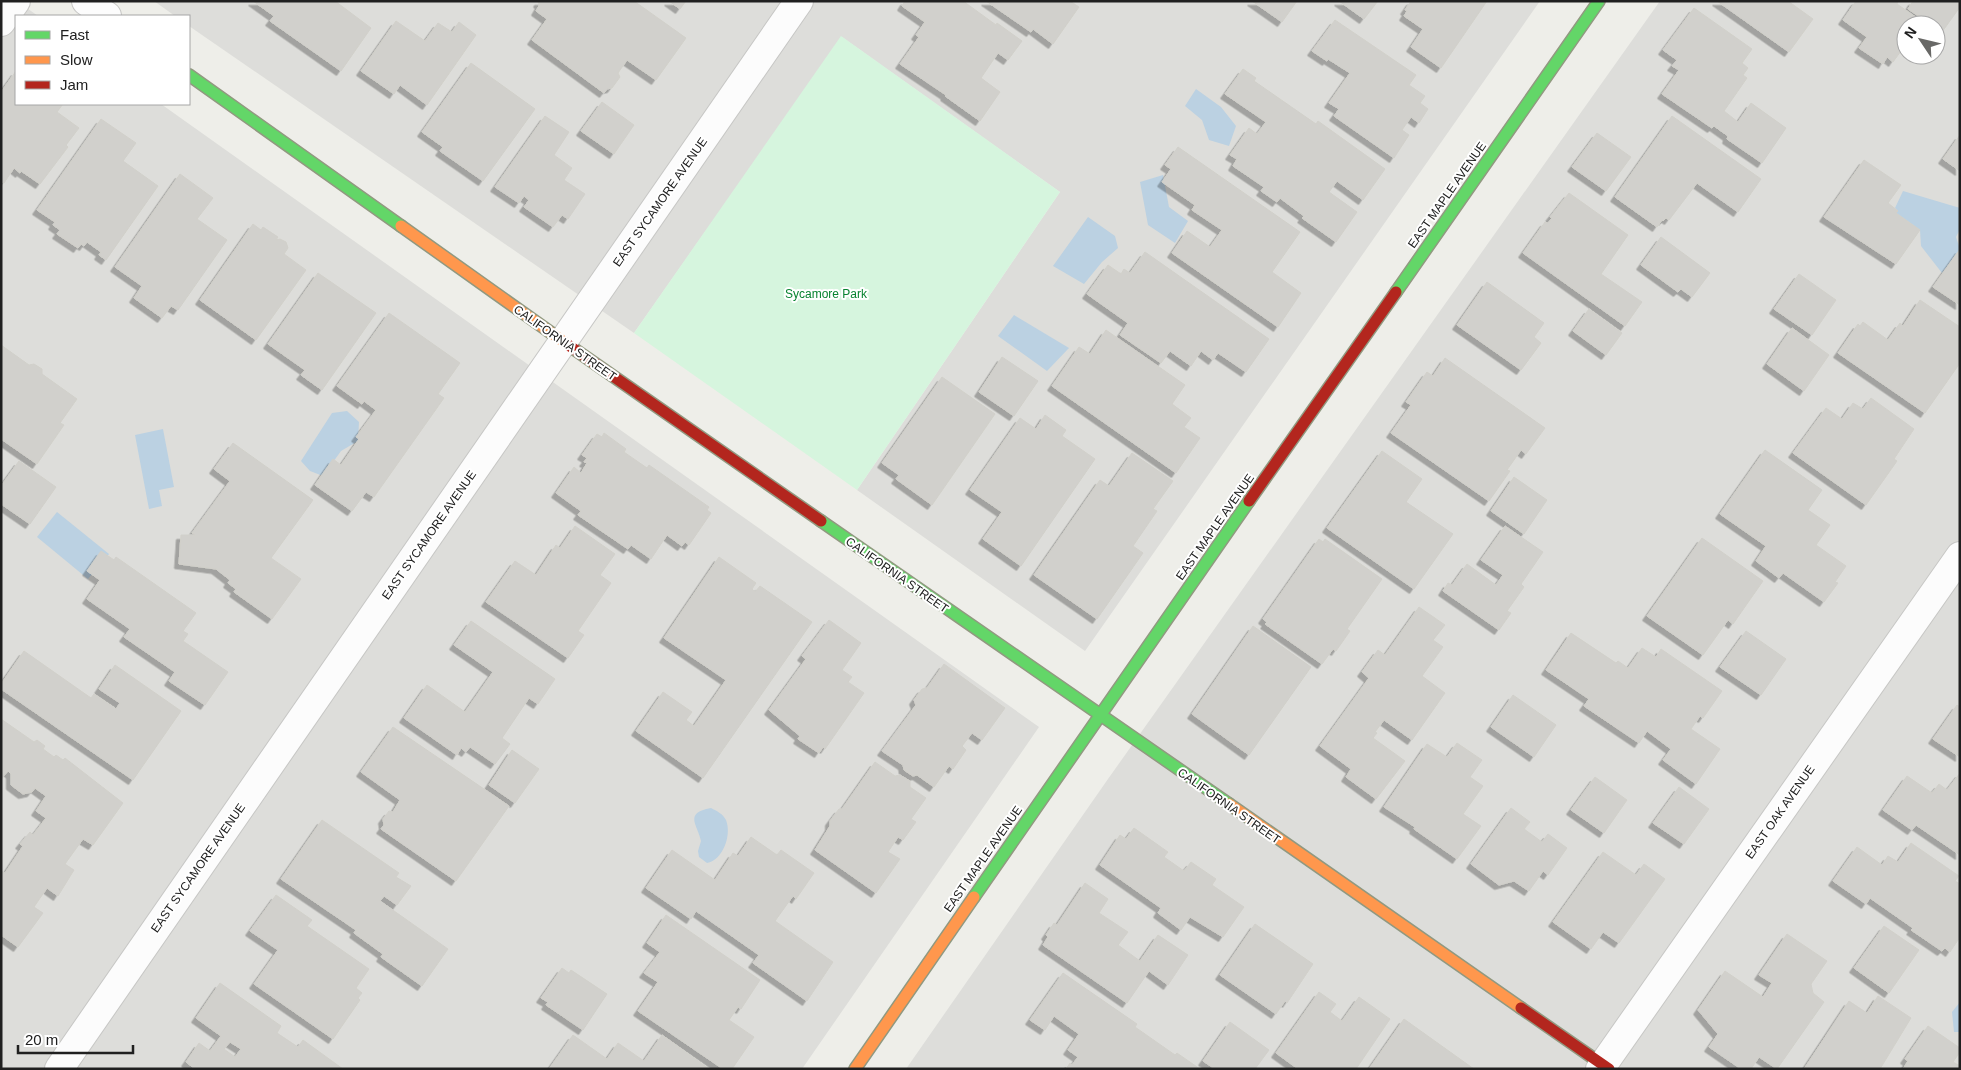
<svg xmlns="http://www.w3.org/2000/svg" width="1961" height="1070" font-family="Helvetica,sans-serif">
<style>
.residential{fill:#ddddda;fill-rule:evenodd}
.park{fill:#d6f5de}
.water{fill:#bbd1e2}
.building{fill:#d1d0cc;stroke:#d1d0ca;fill-rule:evenodd;filter:url(#shadow)}
.lines{fill:none;stroke-linecap:round;stroke-linejoin:round}
.street-casing{stroke:#c7c7c5;stroke-width:30}
.fast-casing{stroke:#919980;stroke-width:14}
.slow-casing{stroke:#919980;stroke-width:14}
.jam-casing{stroke:#919980;stroke-width:14}
.street{stroke:#fcfcfc;stroke-width:28}
.fast{stroke:#63d668;stroke-width:11}
.slow{stroke:#ff974d;stroke-width:11}
.jam{stroke:#b3261e;stroke-width:11}
.labels{text-anchor:middle;dominant-baseline:central;stroke-width:4;stroke-linejoin:round;paint-order:stroke}
.street-label{font-size:12px;fill:#202020;stroke:#fff}
.park-label{font-size:12px;fill:#088330;stroke:#fff}
</style>
<defs>
<filter id="shadow"><feDropShadow dx="-4.5" dy="4.5" stdDeviation="0" flood-color="#0004"/></filter>
</defs>
<rect width="100%" height="100%" fill="#eeeee9"/>
<g class="residential">
<polygon points="1,1 17,1 38,16 16,16 16,104 161,104 1039,727 802,1069 1,1069"/>
<polygon points="154,1 1540,1 1085,651 857,490 1060,192 842,37 634,333 189,26 189,16 175,16"/>
<path d="M 1660,1 L 1960,1 L 1960,1069 L 906,1069 L 1108,779 ZM 1906,25 L 1936,25 L 1936,55 L 1906,55 Z"/>
</g>
<polygon class="park" points="841,36 1060,192 857,490 634,333"/>
<g class="water">
<polygon points="1196,89 1221,107 1236,126 1229,146 1209,140 1202,120 1185,106"/>
<polygon points="1163,175 1169,207 1188,221 1175,243 1148,225 1140,182"/>
<polygon points="1903,191 1960,208 1960,229 1956,237 1960,249 1942,273 1921,246 1920,230 1896,213 1898,211 1895,208"/>
<polygon points="1088,217 1115,236 1118,248 1102,262 1084,284 1053,266"/>
<polygon points="1014,315 1069,348 1047,371 998,336"/>
<polygon points="347,411 359,422 358,441 341,451 323,476 310,471 301,461 332,413"/>
<polygon points="163,429 174,487 159,490 162,506 149,509 135,435"/>
<polygon points="57,512 109,554 88,579 37,537"/>
<path d="M 711,808 C 717,811 723,814 726,820 C 732,835 723,860 707,863 L 699,857 L 698,851 L 701,841 C 698,825 683,813 711,808 Z"/>
<polygon points="1960,1002 1960,1032 1954,1032 1952,1012"/>
</g>
<g class="building">
<polygon points="253,1 335,1 371,28 341,71 270,21 274,16"/>
<polygon points="539,1 634,1 686,38 656,80 627,60 618,73 620,77 612,88 607,89 604,93 532,40 547,19 536,11 540,4 538,3"/>
<polygon points="669,1 686,1 680,9"/>
<polygon points="905,1 963,1 996,25 997,23 1022,41 1008,60 998,53 981,78 1000,92 980,121 945,96 946,95 900,64 919,37 916,35 925,22 902,6"/>
<polygon points="986,1 1070,1 1079,7 1053,44 1033,29 1031,32"/>
<polygon points="1252,1 1297,1 1282,22"/>
<polygon points="1339,1 1378,1 1364,19"/>
<polygon points="1411,1 1487,1 1441,68 1411,47 1423,29 1404,16 1407,11 1405,10"/>
<polygon points="1717,1 1788,1 1813,19 1789,52"/>
<polygon points="1856,1 1898,1 1897,4 1917,18 1912,25 1906,25 1906,34 1904,36 1906,38 1906,44 1893,62 1887,57 1883,64 1859,48 1867,37 1843,20"/>
<polygon points="1913,1 1960,1 1960,7 1942,32 1936,28 1936,25 1932,25 1908,9"/>
<polygon points="1694,8 1752,49 1742,63 1748,68 1743,75 1747,78 1724,111 1738,122 1751,103 1786,128 1762,163 1727,139 1728,136 1714,126 1712,128 1662,94 1679,70 1672,66 1677,60 1663,50"/>
<polygon points="1335,20 1416,75 1409,85 1425,96 1420,103 1428,109 1419,123 1411,117 1402,130 1409,135 1394,158 1334,116 1339,109 1329,103 1350,73 1328,59 1327,61 1312,51"/>
<polygon points="396,21 425,41 438,23 452,32 459,22 476,35 427,105 400,85 394,94 361,71"/>
<polygon points="471,63 535,109 483,181 440,151 443,147 422,132"/>
<polygon points="1243,69 1256,78 1254,81 1316,124 1318,121 1385,169 1363,200 1337,181 1329,192 1357,212 1336,242 1302,218 1304,216 1280,198 1277,202 1261,191 1264,187 1233,166 1237,159 1230,155 1249,128 1257,134 1266,122 1225,94"/>
<polygon points="16,71 16,104 63,104 57,112 79,128 66,145 68,147 40,184 21,171 20,173 14,168 4,183 1,182 1,92"/>
<polygon points="602,102 634,125 614,154 581,131"/>
<polygon points="545,116 569,132 554,155 572,168 564,180 585,194 568,219 562,215 553,227 524,207 529,200 524,196 519,203 495,187"/>
<polygon points="1672,116 1761,179 1738,212 1697,183 1669,220 1666,218 1663,221 1662,220 1657,227 1615,197"/>
<polygon points="101,119 136,143 123,161 158,186 106,260 99,255 101,252 87,242 84,246 81,244 78,248 57,234 60,230 53,225 55,222 37,210"/>
<polygon points="1597,133 1631,157 1606,191 1572,167"/>
<polygon points="1960,135 1960,171 1943,159"/>
<polygon points="1178,147 1300,232 1272,272 1301,293 1278,327 1172,253 1187,231 1210,247 1222,230 1192,210 1195,205 1162,182 1171,169 1165,165"/>
<polygon points="1864,160 1901,185 1888,203 1898,211 1896,213 1920,230 1896,264 1824,217"/>
<polygon points="180,174 213,198 197,219 227,240 178,310 171,306 162,318 134,298 142,286 115,267"/>
<polygon points="1569,193 1628,235 1601,274 1642,302 1625,326 1523,253 1545,222 1548,223 1552,218 1550,217"/>
<polygon points="253,224 261,230 263,227 278,237 276,240 280,239 286,242 288,248 284,254 306,270 256,340 200,300"/>
<polygon points="1661,237 1710,273 1692,297 1681,289 1678,292 1641,265"/>
<polygon points="1960,249 1960,305 1933,287"/>
<polygon points="1145,252 1269,339 1246,372 1218,353 1213,360 1201,351 1191,366 1170,351 1161,363 1120,335 1128,323 1087,294 1108,265 1121,274 1124,269 1130,273"/>
<polygon points="318,273 376,313 322,390 301,375 305,370 268,344"/>
<polygon points="1799,274 1836,300 1812,335 1774,309"/>
<polygon points="1487,282 1544,323 1534,337 1541,343 1521,370 1457,325"/>
<polygon points="1920,300 1960,327 1960,363 1925,413 1838,353 1858,324 1860,326 1863,322 1888,340 1900,323 1903,326"/>
<polygon points="1589,309 1622,333 1606,355 1573,331"/>
<polygon points="389,313 460,363 438,394 444,398 374,497 366,492 352,511 315,485 333,459 341,465 359,439 356,437 376,410 364,401 362,404 337,386"/>
<polygon points="1792,328 1829,355 1804,391 1767,364"/>
<polygon points="1106,330 1185,385 1172,404 1191,418 1184,427 1200,438 1176,473 1052,386 1079,347 1090,354"/>
<polygon points="1,345 29,365 34,364 42,369 42,374 77,399 60,423 64,425 37,464 1,439"/>
<polygon points="1002,357 1038,381 1014,416 979,392"/>
<polygon points="1445,358 1545,428 1526,454 1521,450 1507,470 1510,471 1489,501 1391,433 1411,405 1406,402 1427,372 1433,376"/>
<polygon points="942,377 995,414 932,505 896,479 899,475 882,463"/>
<polygon points="1871,398 1914,429 1894,459 1897,461 1866,505 1793,453 1826,408 1842,419 1853,403 1863,409"/>
<polygon points="1045,415 1066,430 1062,436 1095,459 1021,566 983,539 1002,512 970,490 1020,418 1036,429"/>
<polygon points="604,433 626,449 624,452 647,468 649,465 709,507 707,510 711,513 689,545 685,542 682,546 667,535 651,559 631,545 628,549 578,515 581,511 556,493 574,467 581,473 587,463 584,462 587,458 582,455 597,434 602,437"/>
<polygon points="233,443 313,500 271,558 301,579 272,619 234,592 236,589 228,583 230,580 216,569 179,564 181,535 195,535 192,533 230,481 214,469"/>
<polygon points="1765,450 1822,490 1808,510 1830,525 1816,545 1846,566 1835,582 1838,583 1824,602 1783,573 1779,578 1756,561 1766,546 1720,514"/>
<polygon points="1382,451 1422,479 1406,502 1453,534 1414,589 1327,528"/>
<polygon points="1132,453 1173,481 1153,509 1157,511 1133,546 1143,553 1097,619 1034,575 1100,480 1109,486"/>
<polygon points="19,461 56,487 30,524 1,504 1,486"/>
<polygon points="1514,477 1547,500 1524,534 1491,511"/>
<polygon points="575,526 615,554 600,575 611,583 578,631 584,635 568,658 486,602 515,561 536,575 556,545 560,548"/>
<polygon points="1505,526 1543,552 1521,584 1524,587 1507,611 1511,613 1499,630 1443,591 1448,583 1452,585 1467,564 1496,585 1503,575 1481,560"/>
<polygon points="1702,538 1763,581 1733,624 1728,620 1703,655 1647,616"/>
<polygon points="1319,539 1323,542 1325,539 1382,579 1347,629 1350,631 1336,651 1333,649 1322,664 1265,624 1267,622 1263,619"/>
<polygon points="101,551 114,560 116,557 196,613 183,631 188,634 183,641 228,672 205,705 169,681 175,672 124,637 130,629 87,599 100,580 87,571"/>
<polygon points="719,557 756,583 752,589 755,592 760,586 812,622 703,778 636,731 663,692 692,712 686,720 694,726 726,680 664,638"/>
<polygon points="1419,607 1445,625 1433,640 1443,647 1422,676 1445,693 1412,740 1384,720 1375,732 1377,733 1373,738 1405,761 1376,799 1346,777 1351,769 1320,746 1369,678 1362,672 1378,650 1385,655"/>
<polygon points="829,620 861,643 842,670 852,677 848,682 864,693 825,749 823,747 819,753 798,739 800,736 769,710 806,659 802,656"/>
<polygon points="471,621 555,679 538,704 529,698 502,738 510,744 495,764 470,747 466,752 461,748 457,755 404,718 427,685 465,712 493,672 454,645"/>
<polygon points="1253,626 1311,667 1249,755 1192,714"/>
<polygon points="1746,631 1786,659 1761,695 1720,667"/>
<polygon points="1571,633 1616,663 1618,661 1628,668 1642,648 1656,657 1661,649 1722,691 1703,718 1700,716 1691,729 1720,749 1696,784 1663,760 1671,749 1647,731 1639,743 1584,706 1589,699 1546,670"/>
<polygon points="24,651 91,698 94,694 116,709 120,703 99,689 115,665 181,711 133,780 1,689 1,684"/>
<polygon points="944,664 1005,708 982,740 972,733 962,746 966,750 953,769 949,766 934,787 917,775 913,776 904,770 903,765 882,751 916,705 914,700 922,689 927,688"/>
<polygon points="1513,695 1556,725 1534,757 1491,727"/>
<polygon points="1957,705 1960,707 1960,757 1933,739"/>
<polygon points="1,719 34,742 37,740 45,746 43,749 54,757 56,755 63,760 65,758 123,803 93,845 83,839 65,864 74,870 58,896 47,888 34,907 43,913 18,947 1,935 1,871 5,873 23,846 20,844 30,832 33,835 46,818 36,811 46,796 35,788 32,792 23,794 11,785 11,774 8,771 1,779"/>
<polygon points="393,727 509,806 456,881 381,829 384,825 383,819 389,811 393,812 400,800 361,772"/>
<polygon points="1457,743 1482,760 1470,777 1483,786 1463,814 1481,826 1457,859 1414,829 1415,827 1384,807 1427,744 1447,757"/>
<polygon points="512,750 539,769 515,803 489,785"/>
<polygon points="875,762 895,776 900,775 910,781 910,787 926,798 911,819 916,822 903,840 898,837 888,852 900,859 876,893 815,850 830,826 830,821 839,809 842,809"/>
<polygon points="1960,773 1960,855 1916,825 1912,830 1883,810 1907,776 1932,793 1939,784 1947,790"/>
<polygon points="1595,777 1627,800 1604,833 1571,810"/>
<polygon points="1679,787 1709,809 1684,844 1653,823"/>
<polygon points="1511,808 1530,822 1524,829 1542,842 1548,834 1567,848 1548,875 1543,871 1529,891 1514,881 1499,885 1471,864"/>
<polygon points="322,820 399,873 396,877 411,886 397,905 384,896 380,901 448,949 422,986 381,957 383,954 354,933 356,930 281,879"/>
<polygon points="1134,828 1168,852 1164,857 1184,871 1191,862 1216,879 1212,885 1244,907 1223,937 1190,917 1181,930 1158,913 1161,908 1100,865 1120,835 1126,839"/>
<polygon points="751,837 777,855 781,850 814,873 796,899 793,896 775,921 833,962 807,1001 753,963 759,955 696,911 691,919 646,888 672,850 715,880 733,853 738,856"/>
<polygon points="1911,843 1959,876 1955,881 1960,884 1960,937 1950,952 1945,948 1942,951 1911,930 1913,928 1870,898 1866,904 1833,881 1857,847 1882,865 1888,856 1898,862"/>
<polygon points="1603,852 1636,875 1644,864 1665,879 1619,943 1603,932 1591,949 1553,922"/>
<polygon points="1085,883 1108,899 1099,913 1128,932 1118,945 1140,961 1158,935 1188,955 1168,985 1149,971 1127,1003 1043,945 1048,937 1046,935 1054,923 1057,925"/>
<polygon points="276,895 312,920 307,926 369,969 356,988 362,993 358,998 360,1000 333,1039 254,984 278,950 250,931"/>
<polygon points="666,915 760,980 741,1009 738,1007 729,1020 754,1037 732,1069 723,1069 638,1011 658,982 644,973 660,952 647,943"/>
<polygon points="1255,924 1313,964 1287,1003 1285,1001 1276,1014 1220,975"/>
<polygon points="1884,926 1919,950 1889,993 1854,968"/>
<polygon points="1787,934 1827,961 1811,984 1813,993 1824,1002 1777,1069 1759,1057 1751,1069 1741,1069 1709,1047 1718,1034 1698,1010 1725,971 1763,997 1772,983 1759,975"/>
<polygon points="562,968 569,973 571,970 607,994 583,1030 546,1005 548,1002 541,998"/>
<polygon points="1063,973 1137,1024 1135,1027 1175,1055 1177,1053 1200,1069 1066,1069 1070,1063 1072,1065 1078,1057 1068,1050 1079,1034 1054,1016 1045,1030 1030,1020"/>
<path d="M 220,983 L 281,1026 L 277,1033 L 298,1047 L 303,1040 L 343,1069 L 195,1069 L 186,1062 L 199,1043 L 210,1051 L 221,1036 L 196,1018 ZM 230,1042 L 241,1049 L 235,1057 L 224,1049 Z"/>
<polygon points="1319,992 1336,1004 1330,1012 1342,1021 1359,997 1390,1019 1356,1069 1298,1069 1276,1053"/>
<polygon points="1878,996 1911,1018 1880,1069 1804,1069 1849,1001 1867,1013"/>
<polygon points="1404,1019 1474,1069 1369,1069"/>
<polygon points="1230,1022 1269,1050 1255,1069 1215,1069 1203,1061"/>
<polygon points="1928,1026 1960,1048 1960,1052 1953,1062 1960,1066 1960,1069 1903,1069 1908,1061 1905,1059"/>
<polygon points="573,1035 607,1059 618,1043 644,1061 662,1035 708,1068 549,1069"/>
</g>
<g class="lines">
<defs>
<g id="street">
<polyline points="86,1 107,16"/>
<polyline points="1,22 16,1"/>
<polyline points="59,1069 799,1"/>
<polyline points="1600,1069 1960,556"/>
</g>
<g id="fast">
<polyline points="189,75 401,226"/>
<polyline points="1396,292 1599,1"/>
<polyline points="821,521 1229,804"/>
<polyline points="974,897 1249,501"/>
</g>
<g id="slow">
<polyline points="401,226 564,342"/>
<polyline points="1229,804 1521,1008"/>
<polyline points="855,1069 974,897"/>
</g>
<g id="jam">
<polyline points="564,342 821,521"/>
<polyline points="1249,501 1396,292"/>
<polyline points="1521,1008 1609,1069"/>
</g>
</defs>
<use href="#street" class="street-casing"/>
<use href="#fast" class="fast-casing"/>
<use href="#slow" class="slow-casing"/>
<use href="#jam" class="jam-casing"/>
<use href="#street" class="street"/>
<use href="#fast" class="fast"/>
<use href="#slow" class="slow"/>
<use href="#jam" class="jam"/>
</g>
<g class="labels">
<g class="street-label">
<text transform="translate(1447 195) rotate(-55)">EAST MAPLE AVENUE</text>
<text transform="translate(660 202) rotate(-55)">EAST SYCAMORE AVENUE</text>
<text transform="translate(565 343) rotate(35)">CALIFORNIA STREET</text>
<text transform="translate(1215 527) rotate(-55)">EAST MAPLE AVENUE</text>
<text transform="translate(429 535) rotate(-55)">EAST SYCAMORE AVENUE</text>
<text transform="translate(897 575) rotate(35)">CALIFORNIA STREET</text>
<text transform="translate(1229 806) rotate(35)">CALIFORNIA STREET</text>
<text transform="translate(1780 812) rotate(-55)">EAST OAK AVENUE</text>
<text transform="translate(983 859) rotate(-55)">EAST MAPLE AVENUE</text>
<text transform="translate(198 868) rotate(-55)">EAST SYCAMORE AVENUE</text>
</g>
<g class="park-label">
<text x="826" y="294">Sycamore Park</text>
</g>
</g>
<rect width="1961" height="1070" fill="none" stroke="#202020" stroke-width="5"/>
<rect x="15" y="15" width="175" height="90" fill="#ffffff" stroke="#a6a6a6"/>
<rect x="25" y="31" width="25" height="8" fill="#63d668" stroke="#a6a6a6"/>
<text x="60" y="40" font-size="15" fill="#202020">Fast</text>
<rect x="25" y="56" width="25" height="8" fill="#ff974d" stroke="#a6a6a6"/>
<text x="60" y="65" font-size="15" fill="#202020">Slow</text>
<rect x="25" y="81" width="25" height="8" fill="#b3261e" stroke="#a6a6a6"/>
<text x="60" y="90" font-size="15" fill="#202020">Jam</text>
<g transform="translate(1921 40) rotate(305)"><circle r="24" fill="#ffffff" stroke="#a6a6a6"/>
<path d="M0-4L9 19L0 12L-9 19Z" fill="#686866"/>
<text y="-8" font-size="14" font-weight="bold" text-anchor="middle" fill="#202020">N</text>
</g>
<path d="M18 1045v8h115v-8" fill="none" stroke="#202020" stroke-width="2.5"/>
<text x="25" y="1045" font-size="15" fill="#202020" stroke="#ffffff" stroke-width="4" paint-order="stroke">20 m</text>
</svg>
